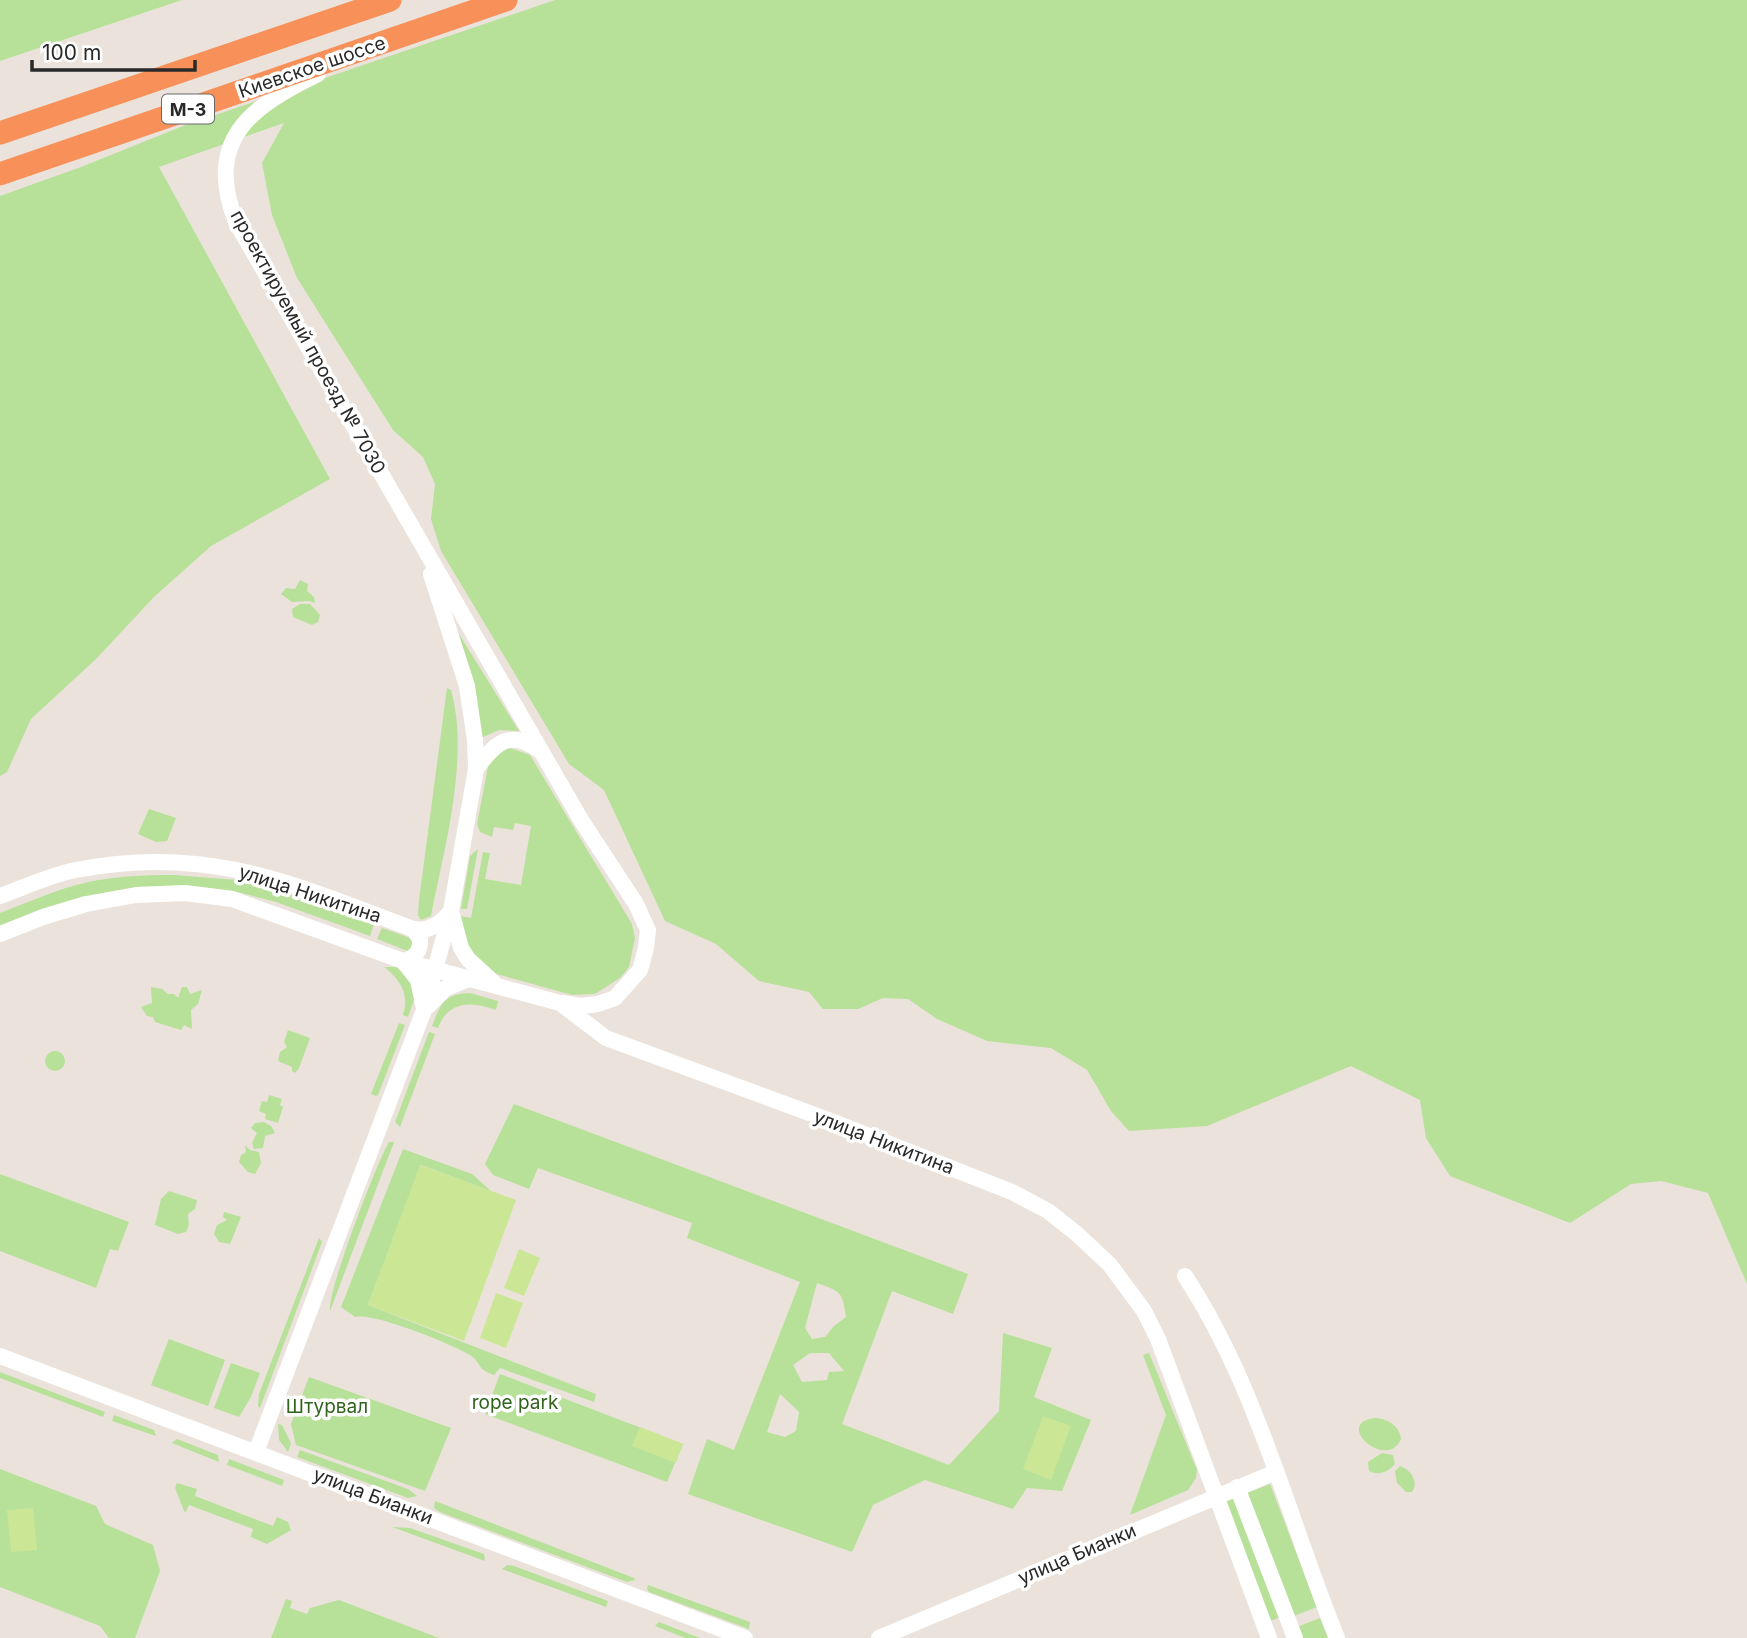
<svg xmlns="http://www.w3.org/2000/svg" width="1747" height="1638" font-family="Inter,sans-serif">
<style>
.green{fill:#b7e099;fill-rule:evenodd}
.pitch{fill:#cbe795}
.lines{fill:none;stroke-linecap:round;stroke-linejoin:round}
.minor{stroke:#fff;stroke-width:16}
.highway{stroke:#f89059;stroke-width:23}
.labels{text-anchor:middle;dominant-baseline:central;stroke-width:7;stroke-linejoin:round;paint-order:stroke}
.shield{fill:#fff;stroke:#696969;stroke-width:2}
.shield-label{font-size:18px;font-weight:bold;fill:#292929}
.street-label{font-size:19px;fill:#292929;stroke:#fff}
.park-label{font-size:19px;fill:#31631c;stroke:#fff}
</style>
<rect width="100%" height="100%" fill="#ebe3db"/>
<g class="green">
<polygon points="0,0 182,0 0,61"/>
<polygon points="555,0 1747,0 1747,1284 1708,1193 1661,1181 1631,1184 1570,1223 1450,1176 1426,1138 1420,1100 1351,1066 1207,1126 1129,1131 1111,1111 1087,1070 1051,1048 987,1041 937,1019 908,999 883,998 858,1009 823,1009 809,992 759,981 716,944 665,921 604,790 569,764 441,551 431,519 435,484 423,457 393,430 297,278 272,215 262,163 284,123 159,167 330,479 211,546 154,597 96,659 31,719 7,772 0,776 0,196 81,167 183,126"/>
<polygon points="300,580 308,584 307,591 314,597 315,603 309,601 292,602 281,594 286,588 295,589"/>
<polygon points="300,604 310,604 320,615 318,622 312,625 293,617 292,609"/>
<polygon points="451,621 519,731 499,730 481,738"/>
<path d="M 447,688 L 451,690 C 470,757 444,849 431,916 L 421,920 L 418,915 L 419,900 Z"/>
<polygon points="510,748 530,755 632,924 635,938 629,967 620,978 595,994 572,995 493,973 465,947 461,916 471,918 483,852 490,853 485,879 521,885 531,826 515,823 513,830 494,827 492,837 480,832 477,824 489,761 502,750"/>
<polygon points="149,809 176,818 167,841 156,842 138,834"/>
<polygon points="478,849 467,909 461,909 470,856"/>
<path d="M 174,875 L 237,880 L 277,890 L 374,924 L 370,936 L 276,902 L 234,891 L 192,886 L 136,887 L 0,927 L 0,913 C 29,902 57,889 88,882 C 116,876 145,875 174,875 Z"/>
<polygon points="382,928 413,939 416,944 410,952 377,939"/>
<path d="M 384,967 L 396,967 L 411,978 L 415,997 L 408,1017 L 403,1015 C 410,995 400,979 384,967 Z"/>
<polygon points="151,987 162,989 168,994 174,994 178,998 182,987 187,987 190,994 202,990 198,1004 191,1010 192,1029 184,1025 181,1030 155,1022 153,1017 147,1016 141,1007 152,1003"/>
<path d="M 470,993 L 498,1001 L 496,1010 C 471,1001 448,1001 438,1028 L 432,1026 C 441,1003 444,994 470,993 Z"/>
<polygon points="399,1023 405,1025 378,1095 376,1096 371,1094"/>
<polygon points="288,1030 310,1038 299,1068 295,1073 292,1071 292,1067 278,1061 280,1052 287,1047 284,1042"/>
<polygon points="429,1032 435,1034 400,1127 395,1122"/>
<circle cx="55" cy="1061" r="10"/>
<polygon points="269,1095 282,1099 280,1105 283,1107 278,1123 265,1119 266,1114 259,1111 262,1101 267,1102"/>
<path d="M 514,1104 L 968,1274 L 953,1314 L 892,1291 L 842,1424 L 949,1465 L 999,1411 L 1003,1333 L 1052,1348 L 1034,1397 L 1091,1420 L 1062,1491 L 1027,1488 L 1013,1509 L 925,1480 L 873,1505 L 852,1552 L 688,1494 L 707,1439 L 734,1450 L 800,1282 L 687,1238 L 692,1223 L 538,1168 L 529,1189 L 493,1175 L 485,1164 ZM 817,1283 C 840,1291 843,1292 846,1317 L 834,1326 L 825,1337 L 812,1339 L 805,1328 ZM 810,1353 L 829,1353 L 844,1371 L 829,1372 L 827,1380 L 802,1382 L 793,1365 ZM 780,1394 L 799,1412 L 796,1431 L 785,1437 L 767,1432 Z"/>
<polygon points="264,1122 271,1126 275,1133 265,1136 263,1148 254,1149 252,1143 257,1133 251,1128 255,1123"/>
<path d="M 389,1142 L 394,1142 L 330,1311 C 327,1292 376,1164 389,1142 Z"/>
<polygon points="245,1145 250,1150 259,1152 261,1163 255,1174 248,1172 239,1162 241,1155 246,1152"/>
<path d="M 403,1149 L 472,1174 L 491,1191 L 421,1165 L 368,1305 L 596,1394 L 594,1402 L 500,1368 L 494,1375 C 476,1369 482,1363 470,1355 C 452,1344 373,1312 355,1317 L 341,1307 Z"/>
<polygon points="0,1174 129,1222 118,1251 110,1249 96,1288 0,1251"/>
<polygon points="169,1191 197,1200 195,1209 188,1214 189,1225 186,1232 178,1234 155,1225 161,1199"/>
<polygon points="224,1212 241,1217 230,1244 219,1242 214,1234 217,1225 227,1220 223,1217"/>
<polygon points="319,1238 322,1242 260,1408 258,1406 259,1394"/>
<polygon points="169,1339 225,1360 208,1406 151,1385"/>
<polygon points="1149,1353 1197,1470 1196,1478 1188,1490 1130,1515 1166,1415 1143,1355"/>
<polygon points="231,1363 260,1373 251,1397 239,1417 214,1408"/>
<polygon points="0,1372 105,1412 103,1417 0,1378"/>
<polygon points="500,1374 683,1444 667,1482 485,1414"/>
<polygon points="309,1377 451,1428 425,1491 296,1445 291,1424"/>
<polygon points="114,1415 154,1430 156,1436 112,1421"/>
<path d="M 1375,1418 C 1388,1419 1399,1425 1401,1439 C 1387,1472 1332,1423 1375,1418 Z"/>
<polygon points="278,1424 282,1425 291,1443 288,1452 279,1440"/>
<polygon points="177,1439 218,1455 219,1462 172,1443"/>
<polygon points="300,1450 408,1489 417,1496 408,1498 297,1457"/>
<path d="M 1382,1453 L 1393,1455 L 1395,1464 C 1388,1472 1379,1476 1369,1471 L 1368,1462 Z"/>
<polygon points="229,1459 284,1480 282,1486 227,1465"/>
<path d="M 1400,1466 C 1411,1470 1419,1482 1412,1492 L 1406,1492 L 1397,1483 L 1395,1471 Z"/>
<polygon points="0,1469 96,1506 105,1524 153,1545 160,1571 135,1638 109,1638 100,1626 0,1587"/>
<polygon points="177,1483 197,1489 195,1496 273,1526 277,1517 288,1522 291,1530 267,1544 251,1537 253,1529 189,1505 185,1513 175,1488"/>
<polygon points="1270,1484 1317,1607 1294,1616 1247,1493"/>
<polygon points="1234,1497 1281,1617 1270,1621 1224,1502"/>
<polygon points="435,1501 634,1578 635,1580 627,1582 440,1512 434,1508"/>
<polygon points="392,1527 410,1528 484,1554 485,1561"/>
<polygon points="507,1565 514,1566 608,1601 606,1607 502,1569"/>
<polygon points="648,1585 750,1622 749,1629 649,1592 647,1589"/>
<polygon points="286,1599 292,1601 290,1608 307,1614 310,1608 339,1600 439,1638 271,1638"/>
<polygon points="1320,1618 1328,1638 1301,1638 1297,1627"/>
<polygon points="659,1622 700,1638 685,1638 655,1626"/>
</g>
<g class="pitch">
<polygon points="420,1165 516,1200 464,1341 368,1305"/>
<polygon points="519,1249 540,1258 524,1296 504,1288"/>
<polygon points="496,1293 523,1303 506,1348 480,1338"/>
<polygon points="1043,1416 1071,1426 1051,1480 1023,1469"/>
<polygon points="640,1427 683,1444 676,1463 632,1446"/>
<polygon points="33,1508 37,1550 11,1552 7,1510"/>
</g>
<g class="lines">
<g class="minor">
<path d="M 318,74 C 250,107 204,140 236,222 L 581,820 L 636,904 L 648,930 L 646,948 L 640,970 L 615,998 L 598,1004 L 581,1006 L 562,1003"/>
<path d="M 476,769 C 495,743 510,728 540,751"/>
<path d="M 0,896 C 25,887 50,875 76,870 C 208,844 293,884 413,929 C 430,932 441,923 451,911"/>
<polyline points="452,914 461,948 468,959 493,982"/>
<polyline points="0,934 43,917 86,904 136,895 185,893 232,899 403,961 560,1003 606,1038 831,1121 1012,1192 1048,1211 1077,1234 1110,1265 1144,1311 1158,1339 1269,1638"/>
<polyline points="403,961 418,980 423,1004"/>
<path d="M 403,961 C 415,958 421,951 420,939 L 413,929"/>
<polyline points="428,1006 446,988 471,978"/>
<path d="M 1185,1276 C 1257,1386 1288,1517 1337,1638"/>
<polyline points="0,1356 745,1638"/>
<polyline points="256,1452 424,1010 451,911 476,769 475,740 467,686 431,574"/>
<polyline points="1237,1487 1295,1638"/>
<polyline points="879,1638 1276,1472"/>
</g>
<g class="highway">
<polyline points="0,133 390,0"/>
<polyline points="0,174 506,0"/>
</g>
</g>
<g class="labels">
<rect class="shield" x="162" y="94.5" width="52" height="29" rx="5"/>
<g class="shield-label">
<text x="188" y="109">М-3</text>
</g>
<g class="street-label">
<text transform="translate(312 67) rotate(-19)">Киевское шоссе</text>
<text transform="translate(308 342) rotate(61)">проектируемый проезд № 7030</text>
<text transform="translate(310 894) rotate(18)">улица Никитина</text>
<text transform="translate(884 1142) rotate(21)">улица Никитина</text>
<text transform="translate(373 1496) rotate(21)">улица Бианки</text>
<text transform="translate(1077 1554) rotate(-23)">улица Бианки</text>
</g>
<g class="park-label">
<text x="515" y="1402">rope park</text>
<text x="327" y="1406">Штурвал</text>
</g>
</g>
<path d="M32 60v10h163v-10" fill="none" stroke="#292929" stroke-width="3.5"/>
<text x="42" y="60" font-size="21" fill="#292929" stroke="#ffffff" stroke-width="5" paint-order="stroke">100 m</text>
</svg>
